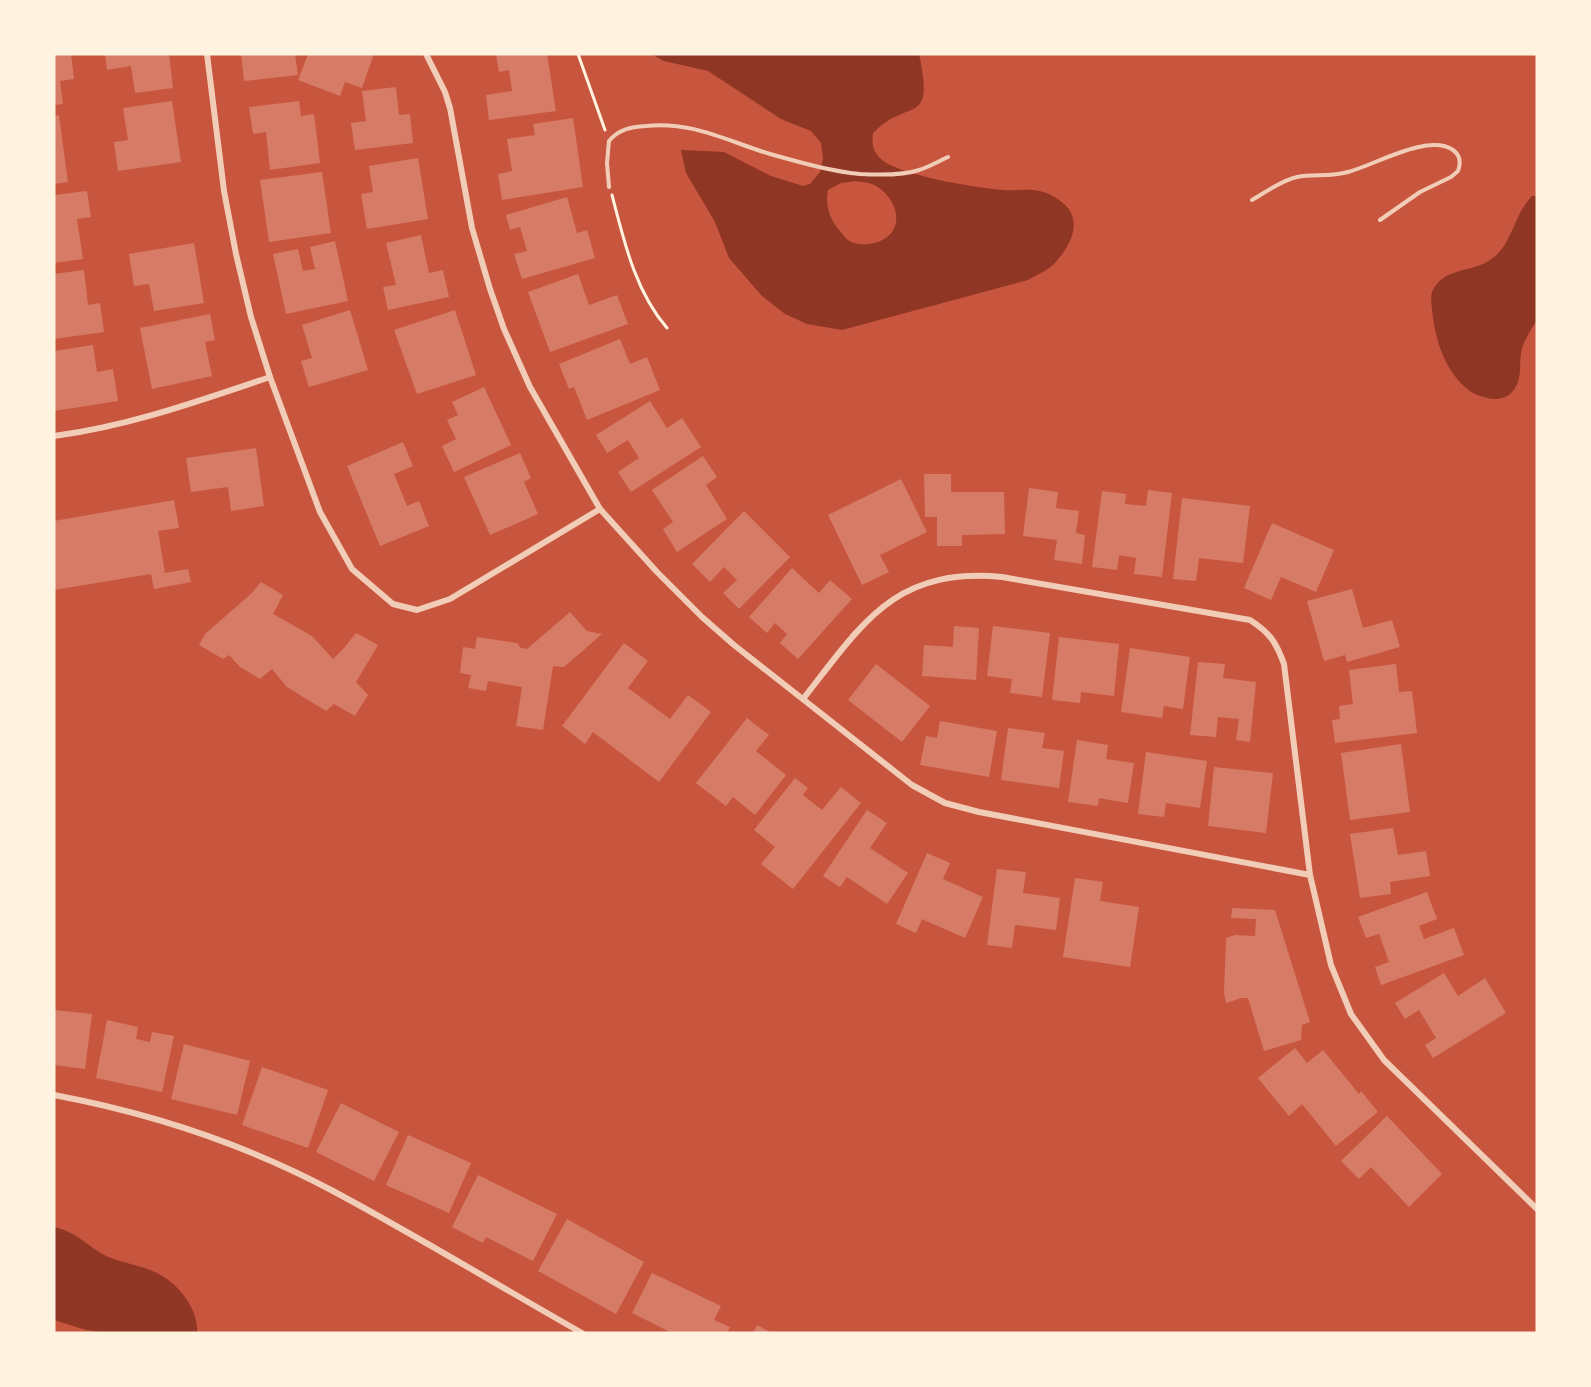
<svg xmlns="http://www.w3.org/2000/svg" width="1591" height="1387" font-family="'Roboto Condensed',sans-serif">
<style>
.water{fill:#8f3625;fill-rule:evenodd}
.building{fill:#d67c66}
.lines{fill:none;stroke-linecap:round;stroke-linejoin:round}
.path{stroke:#fff3e0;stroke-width:3}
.service{stroke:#f1ccb7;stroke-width:4}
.minor{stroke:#f1ccb7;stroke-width:6}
</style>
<rect width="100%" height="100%" fill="#c8553d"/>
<g class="water">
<path d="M 651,54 L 919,54 C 935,129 909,96 873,133 C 872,143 872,150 880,158 C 896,175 977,188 1003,190 C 1014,191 1028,188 1039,191 C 1048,192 1061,200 1067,207 C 1082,225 1069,247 1055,263 C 1048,270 1037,275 1028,280 L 842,330 L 807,324 L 785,314 L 762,296 L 729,258 L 715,222 L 686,173 L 681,150 L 724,152 L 771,176 L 803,186 L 810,184 L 820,172 L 823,158 L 821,143 L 811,131 L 781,119 L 708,71 L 664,61 ZM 855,181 C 860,182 865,182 869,183 C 886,188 901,209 895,226 C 890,242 866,248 851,242 C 847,240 843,235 841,232 C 830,221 825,206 828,190 L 841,183 Z"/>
<path d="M 1532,196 L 1537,196 L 1537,320 C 1531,330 1523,341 1521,353 C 1519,367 1523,384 1509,395 C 1503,399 1494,400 1487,398 C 1482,396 1474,395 1470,391 C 1445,373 1435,339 1432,310 C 1432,304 1430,298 1432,292 C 1443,267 1471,273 1490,260 C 1513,245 1513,215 1532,196 Z"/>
<path d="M 54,1227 C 77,1232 87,1246 106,1256 C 122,1263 139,1265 155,1272 C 177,1282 199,1308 197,1333 L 100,1332 L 86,1330 L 54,1320 Z"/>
</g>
<g class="building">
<polygon points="54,54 71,54 74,79 60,81 63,104 54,105"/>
<polygon points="105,54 169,54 173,88 135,93 131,66 107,70"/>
<polygon points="241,54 295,54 298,75 244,81"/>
<polygon points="308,54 374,54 362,88 345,82 340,96 298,80"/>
<polygon points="496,54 547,54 556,111 489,120 486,95 512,91 509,70 499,72"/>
<polygon points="396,87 399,115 410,114 413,143 355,150 351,123 366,121 362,91"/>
<polygon points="172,101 181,162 118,171 114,142 128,140 123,108"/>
<polygon points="299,101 301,116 314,114 320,163 270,170 266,132 253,134 249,107"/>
<polygon points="59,115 68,182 54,184 54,116"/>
<polygon points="573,118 583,187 502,200 498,174 512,171 507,139 535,135 533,124"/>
<polygon points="418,158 428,219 367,229 361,194 373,192 369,166"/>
<polygon points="322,172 331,233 269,242 260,180"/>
<polygon points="87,191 91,217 77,219 83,259 54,263 54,195"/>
<polygon points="567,197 577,233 587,230 595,258 522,279 514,254 527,251 520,227 510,230 506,215"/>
<polygon points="421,235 429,273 443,270 449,297 388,310 383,287 396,285 386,243"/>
<polygon points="335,241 348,301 286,314 273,254 298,249 303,271 315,269 310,247"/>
<polygon points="194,243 204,303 154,311 149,284 134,286 129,254"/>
<polygon points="84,270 88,305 100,303 104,332 54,339 54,274"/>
<polygon points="578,274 589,305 617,295 628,324 550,352 528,292"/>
<polygon points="350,310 368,370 309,387 301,361 312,358 302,325"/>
<polygon points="455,310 476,375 417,394 394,330"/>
<polygon points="210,314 215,340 205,342 212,376 152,389 140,328"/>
<polygon points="620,339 630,364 647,357 660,390 587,420 574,387 569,389 559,364"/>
<polygon points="93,345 97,372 113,369 118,401 54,411 54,351"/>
<polygon points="484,387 511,445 454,472 442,446 456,439 447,420 458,415 452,402"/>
<polygon points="650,401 667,428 682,418 701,447 631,492 618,472 639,458 628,440 607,453 596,435"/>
<polygon points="403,442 413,466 394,474 407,506 419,501 429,526 380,546 347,466"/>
<polygon points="256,448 264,506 231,511 228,487 191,492 186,458"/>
<polygon points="520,453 531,478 524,482 538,514 490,535 464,477"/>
<polygon points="703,456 717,477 706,485 727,519 677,552 663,529 673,522 652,490"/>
<polygon points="924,474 951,474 951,492 1004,492 1005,534 962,535 962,546 937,546 937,517 925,517"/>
<polygon points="901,479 927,532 880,555 889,572 862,585 828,515"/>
<polygon points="1029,488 1058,492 1056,508 1079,511 1076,533 1085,535 1082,564 1054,560 1057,540 1023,536"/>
<polygon points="1148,490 1172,493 1162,577 1134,574 1136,558 1119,555 1117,570 1092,567 1102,491 1126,494 1125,504 1146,506"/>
<polygon points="1182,498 1250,506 1243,563 1199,558 1196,581 1173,579"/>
<polygon points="174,500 179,528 158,531 165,573 188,569 191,582 154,589 151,574 54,590 54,521"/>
<polygon points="744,511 790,557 739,609 723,593 737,580 724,567 710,582 692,564"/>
<polygon points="1272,523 1334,550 1316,592 1281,577 1271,600 1244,588"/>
<polygon points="792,568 819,593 830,580 852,599 798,659 780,643 787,634 775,623 767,633 749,617"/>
<polygon points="261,582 283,595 273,614 312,636 333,659 344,648 356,633 378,645 356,682 368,695 355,716 334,704 326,711 287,687 272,669 260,679 240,667 229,655 223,659 199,645 205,634 252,593"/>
<polygon points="1352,589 1363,628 1392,620 1400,647 1347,662 1345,655 1324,661 1307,601"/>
<polygon points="570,612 587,631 602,634 564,667 553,666 543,730 516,726 522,687 488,681 486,691 468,688 471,675 460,673 463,647 475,649 477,637 517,643 521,648 527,649"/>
<polygon points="954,626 979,628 976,680 922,676 924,645 953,647"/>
<polygon points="993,626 1050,633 1042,697 1010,693 1012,679 987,676"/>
<polygon points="1059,637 1119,644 1114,696 1081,692 1080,703 1052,700"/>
<polygon points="624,643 648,661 628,688 670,719 688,695 711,712 659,782 593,732 585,744 562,726"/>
<polygon points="1130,648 1190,657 1183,709 1164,706 1162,718 1121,712"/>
<polygon points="1198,662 1225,664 1223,678 1256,682 1250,742 1236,740 1239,719 1218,717 1216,737 1190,735"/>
<polygon points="876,664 930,706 902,742 848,700"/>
<polygon points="1396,664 1399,692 1412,691 1417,733 1335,743 1332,720 1340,719 1339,706 1353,704 1349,670"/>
<polygon points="747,718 769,735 756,751 786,775 755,815 733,797 726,806 696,783"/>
<polygon points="940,721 997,731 989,777 920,765 926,736 937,738"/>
<polygon points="1008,728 1045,733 1042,748 1064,751 1059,788 1001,780"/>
<polygon points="1077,740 1108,745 1106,759 1134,763 1128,803 1099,798 1098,806 1068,802"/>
<polygon points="1401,744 1410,812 1350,820 1341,753"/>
<polygon points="1146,752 1207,761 1200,808 1166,803 1164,817 1138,814"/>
<polygon points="1214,767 1273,773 1266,833 1208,826"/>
<polygon points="795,778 808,788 803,795 822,810 841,787 861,803 793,889 761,864 775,847 754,830"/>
<polygon points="867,810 887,823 870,848 908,873 887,904 847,877 840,887 823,876"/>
<polygon points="1393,828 1398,855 1426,851 1430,876 1390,882 1391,894 1360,898 1350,834"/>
<polygon points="927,853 950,863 943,879 983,897 965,938 922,919 916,933 896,924"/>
<polygon points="997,869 1026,872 1023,893 1060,898 1056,930 1015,925 1012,948 987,945"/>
<polygon points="1075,878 1103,882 1100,901 1139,907 1130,967 1063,957"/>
<polygon points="1427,892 1437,919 1419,926 1424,939 1454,928 1464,955 1381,985 1375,967 1389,962 1379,934 1366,938 1358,917"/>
<polygon points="1232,908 1275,910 1310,1022 1302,1025 1301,1040 1264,1051 1248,998 1241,998 1226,1003 1224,993 1226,938 1235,935 1255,936 1256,919 1231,918"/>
<polygon points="1444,973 1458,996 1485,978 1506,1013 1433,1058 1425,1045 1436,1038 1419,1010 1405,1019 1395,1003"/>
<polygon points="54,1010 92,1014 85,1069 54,1065"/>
<polygon points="107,1020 138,1027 136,1039 150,1042 152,1032 174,1036 162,1092 96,1078"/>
<polygon points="184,1044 250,1061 237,1115 171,1099"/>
<polygon points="1295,1048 1307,1063 1323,1050 1359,1094 1361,1091 1378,1112 1336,1146 1302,1104 1289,1116 1258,1078"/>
<polygon points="262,1067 328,1090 308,1148 242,1125"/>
<polygon points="341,1103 399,1132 374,1181 316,1152"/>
<polygon points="1387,1116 1442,1174 1409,1207 1371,1167 1359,1179 1341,1161"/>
<polygon points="408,1135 471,1163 449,1213 386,1185"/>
<polygon points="478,1175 557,1214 533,1261 486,1237 483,1243 452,1227"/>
<polygon points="567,1219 644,1262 616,1314 538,1271"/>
<polygon points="652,1273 721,1306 714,1320 730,1327 727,1333 672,1333 632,1313"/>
<polygon points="757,1325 772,1333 753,1333"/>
</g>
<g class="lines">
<g class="path">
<polyline points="578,54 605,130"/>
<path d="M 612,195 C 624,241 635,291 667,328"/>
</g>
<g class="service">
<path d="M 609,187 L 607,163 L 609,141 C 619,129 631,127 646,126 C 692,121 727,141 770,154 C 799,162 829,171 860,174 C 878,175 902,176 919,170 C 929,167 939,161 948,157"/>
<path d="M 1252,200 C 1266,192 1282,180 1297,177 C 1314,174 1331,177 1348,172 C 1375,165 1428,133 1453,150 C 1460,155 1461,163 1458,171 L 1451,177 L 1420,192 L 1380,220"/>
</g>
<g class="minor">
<polyline points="207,54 224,191 236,254 251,317 270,377 320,512 352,569 393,604 417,610 450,599 600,509"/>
<polyline points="426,54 445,92 450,108 472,228 490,289 504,329 530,387 600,509 657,572 702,617 734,645 912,785 945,803 979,812 1310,875"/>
<path d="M 54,436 C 129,426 199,401 270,377"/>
<path d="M 803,699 C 863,623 894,567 1002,577 L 1250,620 C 1270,633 1276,642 1284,664 L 1310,875 L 1331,965 L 1351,1014 L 1384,1060 L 1537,1209"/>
<path d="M 54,1095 C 150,1113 247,1145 333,1191 C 417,1236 499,1286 582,1333"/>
</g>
</g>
<rect width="1591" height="1387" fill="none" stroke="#fff3e0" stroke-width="111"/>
</svg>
